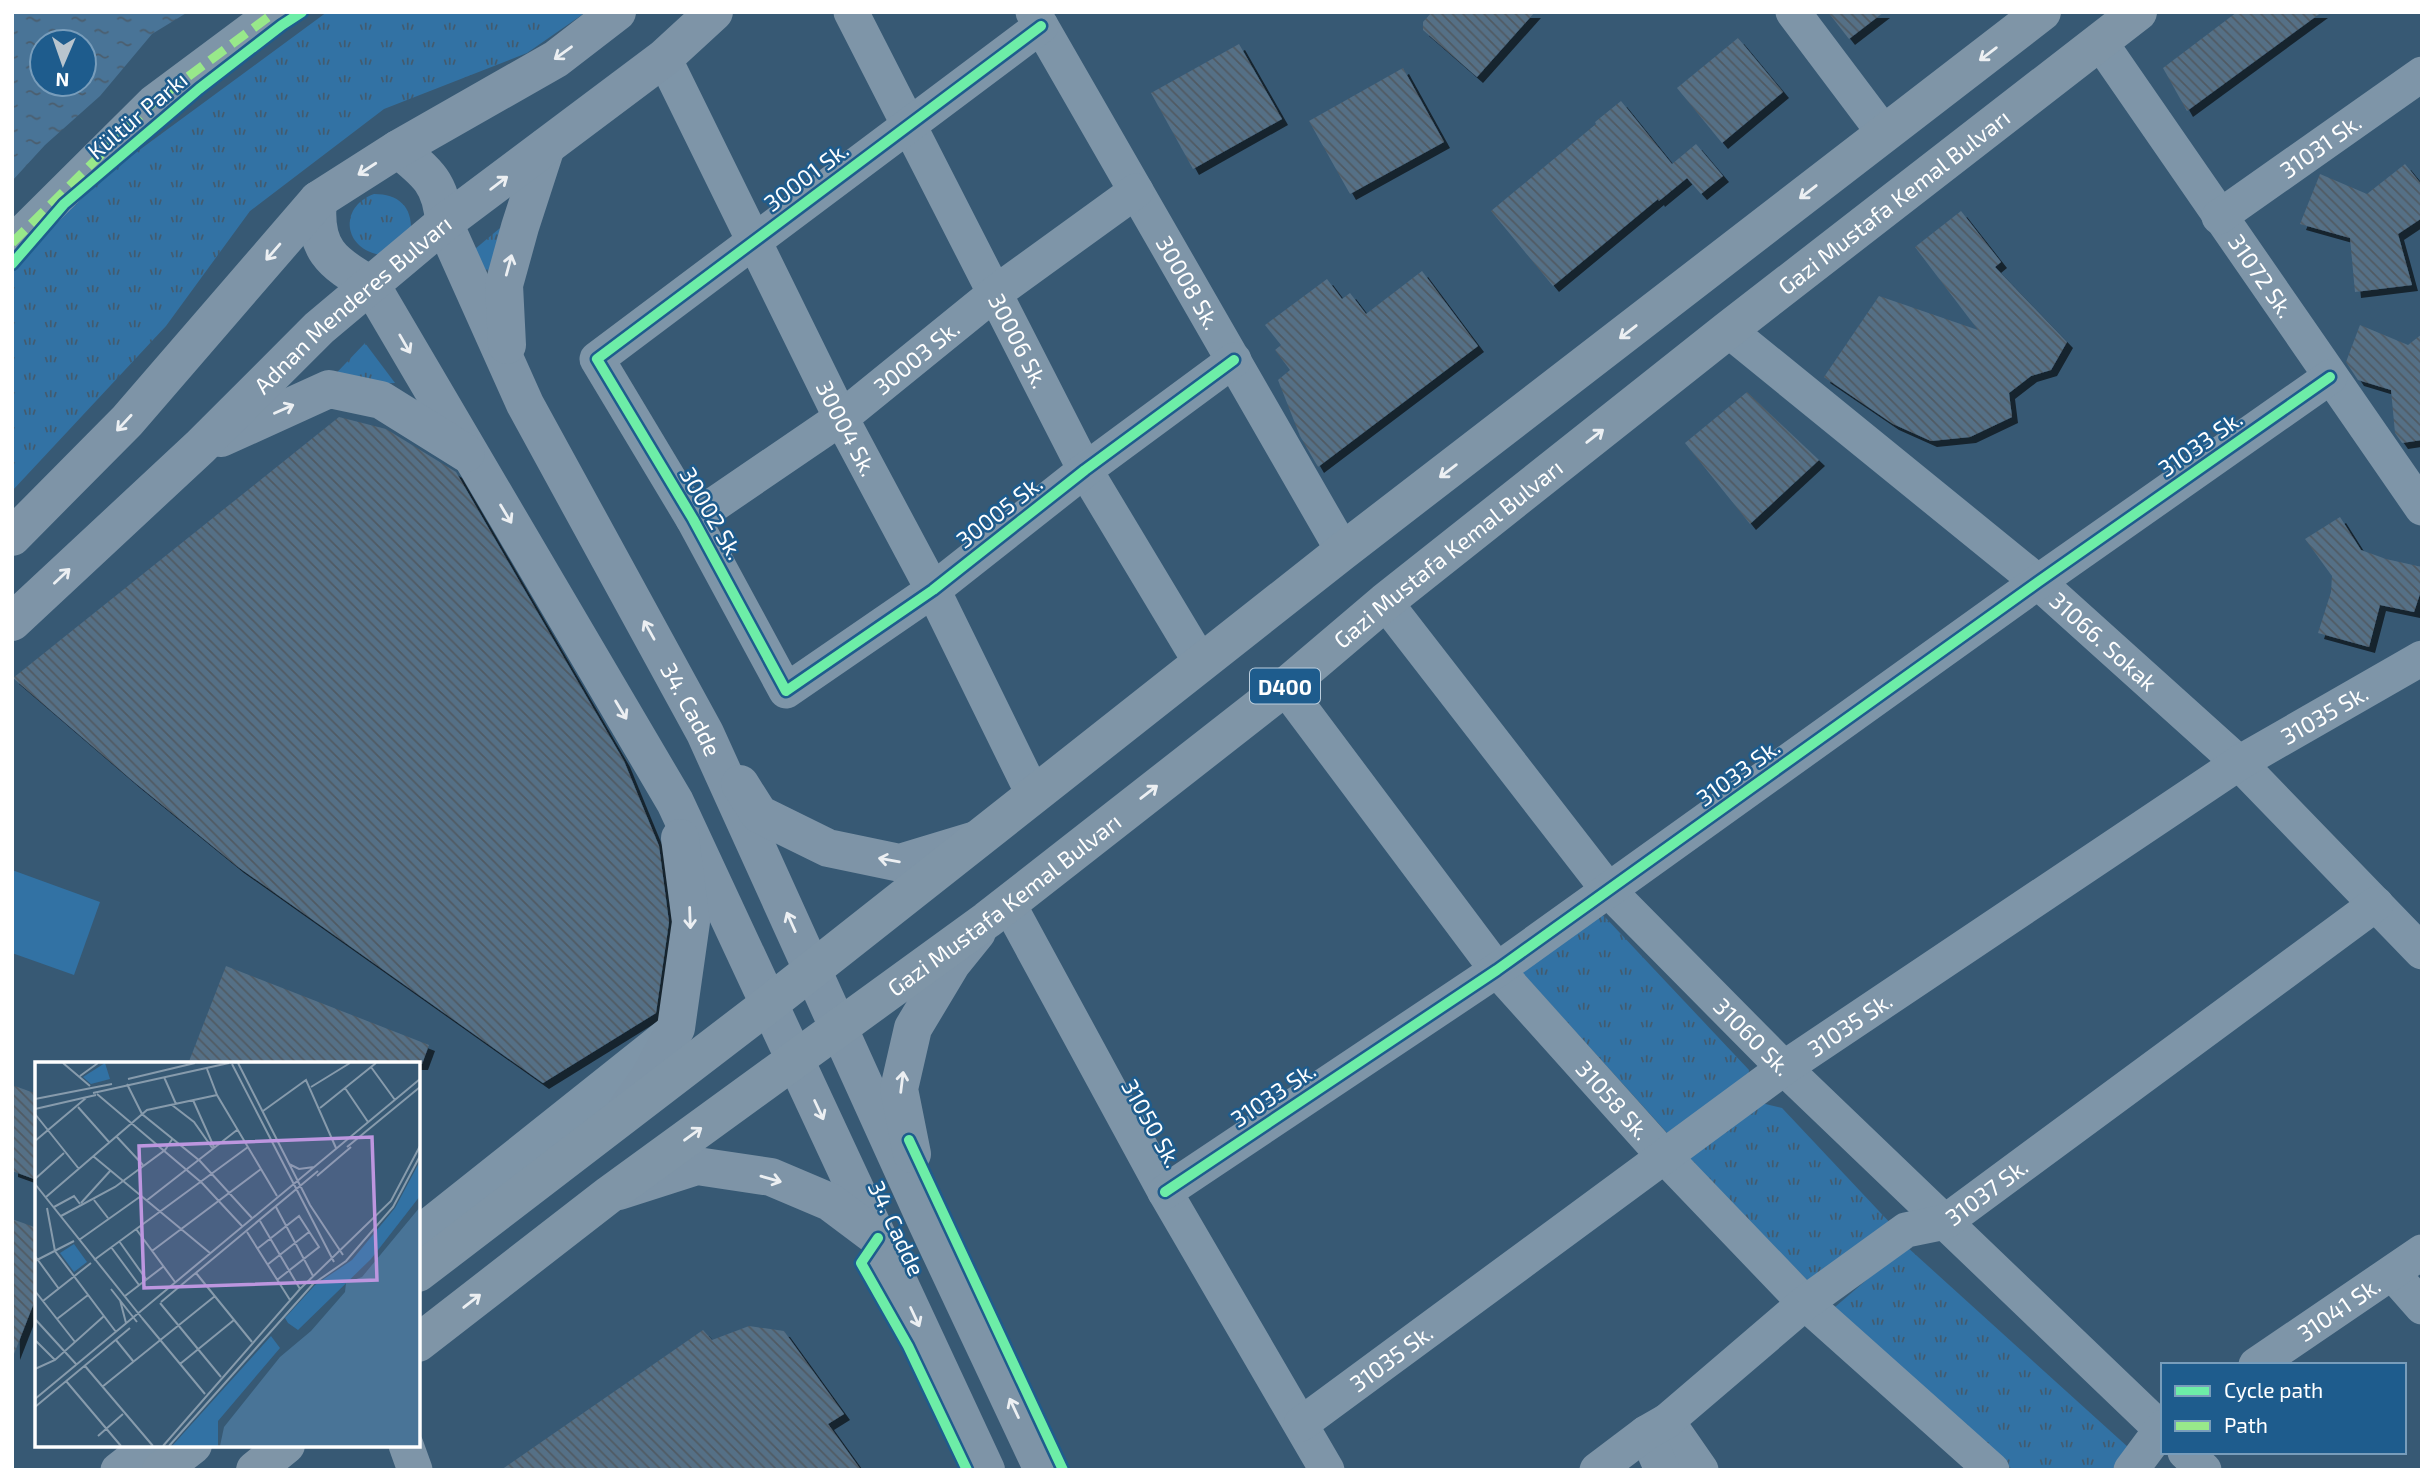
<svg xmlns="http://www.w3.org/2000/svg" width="2434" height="1482" font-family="'Exo 2',sans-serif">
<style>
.grass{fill:url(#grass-tufts)}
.garden{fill:#3272a4}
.water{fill:url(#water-ripples);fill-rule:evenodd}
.building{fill:url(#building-back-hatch);filter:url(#shadow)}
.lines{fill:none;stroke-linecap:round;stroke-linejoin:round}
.minor{stroke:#7e95a8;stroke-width:35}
.major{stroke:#7e94a7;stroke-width:38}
.highway{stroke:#7f95a7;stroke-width:38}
.quiet{stroke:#98e88a;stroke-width:9;stroke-dasharray:18 9;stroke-linecap:butt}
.cycleway-casing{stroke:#1e5c8d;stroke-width:15}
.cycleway{stroke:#6deda7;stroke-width:10}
.oneway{stroke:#eceff2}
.labels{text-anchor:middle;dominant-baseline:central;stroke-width:5;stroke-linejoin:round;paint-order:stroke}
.shield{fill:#1e5c8d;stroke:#bccedd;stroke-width:2}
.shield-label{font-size:21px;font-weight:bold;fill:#fff}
.street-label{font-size:23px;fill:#fff;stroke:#1e5c8d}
.inset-road{fill:none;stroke:#879bac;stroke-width:2}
.view{fill:#bd96df;fill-opacity:0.15;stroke:#bd96df;stroke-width:3.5}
.inset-edge{fill:none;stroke:#fff;stroke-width:3.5}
</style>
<defs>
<pattern id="grass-tufts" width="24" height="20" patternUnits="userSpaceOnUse" patternTransform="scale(1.75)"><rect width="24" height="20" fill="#3272a4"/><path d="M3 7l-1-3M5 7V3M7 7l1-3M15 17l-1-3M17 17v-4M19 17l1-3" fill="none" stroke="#425b6f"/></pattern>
<pattern id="water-ripples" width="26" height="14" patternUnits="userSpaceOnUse" patternTransform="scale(1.75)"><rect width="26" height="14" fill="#497497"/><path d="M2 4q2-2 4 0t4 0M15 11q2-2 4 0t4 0" fill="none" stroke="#4b5e6e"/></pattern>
<pattern id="building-back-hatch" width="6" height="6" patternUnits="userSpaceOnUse" patternTransform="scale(1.75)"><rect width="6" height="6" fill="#557086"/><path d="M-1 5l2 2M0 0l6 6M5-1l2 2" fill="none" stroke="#505a63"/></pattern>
<filter id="shadow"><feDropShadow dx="6" dy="6" stdDeviation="0" flood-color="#0009"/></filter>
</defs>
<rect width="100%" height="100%" fill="#375974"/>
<g class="grass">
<polygon points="327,12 586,12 527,53 384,109 250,211 166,326 12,491 12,267 55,212"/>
<path d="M 374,194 C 398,194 412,206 411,231 L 382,255 C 343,250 338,207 374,194 Z"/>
<polygon points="512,218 493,295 475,249"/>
<polygon points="365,343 395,383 325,385"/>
<polygon points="1604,916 1749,1070 1748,1079 1669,1135 1519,969 1588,917"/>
<polygon points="1761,1103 1782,1108 1893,1226 1814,1287 1685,1156"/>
<polygon points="1906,1246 2129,1448 2112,1470 2013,1470 1835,1307"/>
</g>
<polygon class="garden" points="12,870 100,902 74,975 12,953"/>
<path class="water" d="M 12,12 L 188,12 L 152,34 L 100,96 L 45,145 L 12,181 ZM 42,42 L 84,42 L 84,84 L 42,84 Z"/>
<g class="building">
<polygon points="1432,12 1535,12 1477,77 1423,30 1423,22"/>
<polygon points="1828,12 1884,12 1849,39"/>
<polygon points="2237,12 2322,12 2187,111 2163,68"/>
<polygon points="1738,38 1783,92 1722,143 1677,88"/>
<polygon points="1239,44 1282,119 1193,169 1151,93"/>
<polygon points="1403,68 1444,142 1350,194 1309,121"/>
<polygon points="1621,101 1672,164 1696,144 1723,176 1701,194 1687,178 1659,201 1658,199 1553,286 1491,211 1596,124 1595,122"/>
<polygon points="2405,164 2422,185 2422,218 2398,234 2412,285 2355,292 2350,238 2300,224 2320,174 2367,194"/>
<polygon points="1961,211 2001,262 1995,267 2067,342 2051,370 2031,376 2009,393 2012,417 1970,437 1931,441 1893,424 1824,377 1879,296 1978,330 1915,247"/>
<polygon points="1422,271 1478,346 1318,467 1300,436 1278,380 1290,370 1275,350 1281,345 1265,325 1327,279 1342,299 1350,293 1366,314"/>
<polygon points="2360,325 2408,345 2422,334 2422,440 2402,443 2395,433 2391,390 2358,380 2346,362"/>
<polygon points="1747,392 1819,460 1750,524 1685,443"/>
<polygon points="339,417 386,429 456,472 624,761 659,846 669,922 656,1013 543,1083 238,867 134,782 13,678"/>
<polygon points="2340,517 2361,550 2386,559 2422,567 2422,588 2414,612 2380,605 2369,647 2318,633 2331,592 2332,576 2305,539"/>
<polygon points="226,966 429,1045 422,1064 188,1064"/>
<polygon points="12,1085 37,1094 37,1180 12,1171"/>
<polygon points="12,1219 37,1228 37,1295 14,1354"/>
<polygon points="749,1326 784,1331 844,1414 828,1424 861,1470 501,1470 703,1330 712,1340"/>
</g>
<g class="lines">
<g class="minor">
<path id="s1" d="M 851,12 L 1085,470 L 1201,663"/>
<path id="s2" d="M 1033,12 L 1343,551"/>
<polyline points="1793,12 1884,133"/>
<polyline points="1041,26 597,359 693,519 786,691 933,590 1085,470 1234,360"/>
<path id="s3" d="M 2100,42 L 2422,508"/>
<path id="s4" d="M 664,58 L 841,418 L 933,590 L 1034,796"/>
<path id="s5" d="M 2219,217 L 2422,74"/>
<polyline points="12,243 154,102 275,12"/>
<path id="s6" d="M 1728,330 L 2038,582 L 2239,763 L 2422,952"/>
<path id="s7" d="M 693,519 L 841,418 L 995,293 L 1136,191"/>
<path id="s8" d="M 1385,602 L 1609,891 L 1784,1068 L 2163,1431"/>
<path id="s9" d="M 1285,687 L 1497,970 L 1663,1155 L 1805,1303 L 1992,1470"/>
<polyline points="1008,903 1165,1192 1327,1470"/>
<polyline points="1165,1192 1497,970 2038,582 2330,377"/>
<polyline points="418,1234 673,1031"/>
<polyline points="2392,1273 2422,1307"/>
<path id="s10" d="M 2256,1365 L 2422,1252"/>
<polyline points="1667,1421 1701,1470"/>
<path id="s11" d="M 1301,1424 L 1784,1068 L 2239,763 L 2422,658"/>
<polyline points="1646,1433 1662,1470"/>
<polyline points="406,1445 415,1470"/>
<polyline points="2185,1452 2204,1470"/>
<polyline points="118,1470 150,1445"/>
<path id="s12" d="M 1597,1470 L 1646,1433 L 1667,1421 L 1805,1303 L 1906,1230 L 1945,1222 L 2376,904"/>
<polyline points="2131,1470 2163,1427"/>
</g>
<g class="major">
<path id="s13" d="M 398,149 C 427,172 442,184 444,223 L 525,404 L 705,733 L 926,1221 L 1043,1470"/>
<path d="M 318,200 C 313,248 331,263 371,285 L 675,802 L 986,1470"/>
<polyline points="507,345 504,285 520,227 546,147"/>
<polyline points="221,438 329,389 381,400 466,453"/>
<polyline points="12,537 127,421 318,200 398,149 556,59 617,12"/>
<path id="s14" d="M 12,622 L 200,447 L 319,328 L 444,223 L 664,58 L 714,12"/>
<polyline points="740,784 759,814 828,848 900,863 976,840"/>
<polyline points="627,1109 650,1077 676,1028 691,922 680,838"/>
<polyline points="912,1154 899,1089 913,1028 952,963 977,932"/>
<polyline points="619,1191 697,1166 771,1177 830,1202 874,1235"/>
</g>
<g class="highway">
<polyline points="418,1273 769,1004 1343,551 2042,12"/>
<path id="s15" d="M 418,1343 L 610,1194 L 987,920 L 1285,687 L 1385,602 L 1728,330 L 2138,12"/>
<polyline points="161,1470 193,1445"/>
<polyline points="255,1470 286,1445"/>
</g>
<polyline class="quiet" points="12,243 154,102 275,12"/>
<defs>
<g id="cycleway">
<polyline points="1041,26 597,359 693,519 786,691 933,590 1085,470 1234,360"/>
<polyline points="12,264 64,204 199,89 282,25 302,12"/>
<polyline points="909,1140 1063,1470"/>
<polyline points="1165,1192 1497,970 2038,582 2330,377"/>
<polyline points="878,1238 861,1263 908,1346 967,1470"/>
</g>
</defs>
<use href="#cycleway" class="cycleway-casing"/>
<use href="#cycleway" class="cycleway"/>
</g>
<defs><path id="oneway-shaft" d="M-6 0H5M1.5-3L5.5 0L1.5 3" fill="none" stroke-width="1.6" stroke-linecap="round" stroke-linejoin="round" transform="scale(1.75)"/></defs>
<g class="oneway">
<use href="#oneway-shaft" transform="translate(563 53) rotate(144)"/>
<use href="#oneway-shaft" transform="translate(1988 54) rotate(143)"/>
<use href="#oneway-shaft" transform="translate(367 169) rotate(147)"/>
<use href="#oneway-shaft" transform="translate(499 183) rotate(-37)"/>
<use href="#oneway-shaft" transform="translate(1808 192) rotate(142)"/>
<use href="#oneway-shaft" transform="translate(273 252) rotate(131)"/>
<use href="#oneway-shaft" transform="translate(509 265) rotate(-75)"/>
<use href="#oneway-shaft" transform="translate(1628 332) rotate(142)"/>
<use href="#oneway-shaft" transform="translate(405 344) rotate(60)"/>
<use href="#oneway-shaft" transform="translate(284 409) rotate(-24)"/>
<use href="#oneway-shaft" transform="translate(124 423) rotate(133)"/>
<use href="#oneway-shaft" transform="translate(1595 436) rotate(-38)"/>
<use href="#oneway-shaft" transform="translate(1448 471) rotate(143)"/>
<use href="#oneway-shaft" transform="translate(506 514) rotate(59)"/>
<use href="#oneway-shaft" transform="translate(62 576) rotate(-43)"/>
<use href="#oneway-shaft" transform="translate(649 630) rotate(-119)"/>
<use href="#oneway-shaft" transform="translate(621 710) rotate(59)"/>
<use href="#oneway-shaft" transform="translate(1149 792) rotate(-38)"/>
<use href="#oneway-shaft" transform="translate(889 860) rotate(-170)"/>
<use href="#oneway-shaft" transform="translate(690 918) rotate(88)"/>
<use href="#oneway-shaft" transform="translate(791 922) rotate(-114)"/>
<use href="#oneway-shaft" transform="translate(902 1082) rotate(-83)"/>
<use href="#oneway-shaft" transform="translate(819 1110) rotate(65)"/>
<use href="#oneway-shaft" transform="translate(693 1134) rotate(-36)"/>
<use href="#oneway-shaft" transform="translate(771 1179) rotate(16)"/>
<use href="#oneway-shaft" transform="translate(472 1301) rotate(-38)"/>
<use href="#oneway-shaft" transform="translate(915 1317) rotate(65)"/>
<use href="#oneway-shaft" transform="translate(1014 1408) rotate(-115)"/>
</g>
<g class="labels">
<rect class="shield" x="1250" y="668.5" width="70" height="35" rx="5"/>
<g class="shield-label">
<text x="1285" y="686">D400</text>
</g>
<g class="street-label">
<text transform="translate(137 115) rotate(-40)">Kültür Parkı</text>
<text stroke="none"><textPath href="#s5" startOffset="124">31031 Sk.</textPath></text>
<text transform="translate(806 176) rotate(-37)">30001 Sk.</text>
<text stroke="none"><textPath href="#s15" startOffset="1866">Gazi Mustafa Kemal Bulvarı</textPath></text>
<text stroke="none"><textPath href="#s3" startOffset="284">31072 Sk.</textPath></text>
<text stroke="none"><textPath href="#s2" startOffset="312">30008 Sk.</textPath></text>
<text stroke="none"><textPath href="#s14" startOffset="466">Adnan Menderes Bulvarı</textPath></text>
<text stroke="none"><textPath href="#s1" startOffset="369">30006 Sk.</textPath></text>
<text stroke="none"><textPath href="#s7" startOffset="276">30003 Sk.</textPath></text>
<text stroke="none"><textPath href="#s4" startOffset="413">30004 Sk.</textPath></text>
<text transform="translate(2200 443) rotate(-35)">31033 Sk.</text>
<text transform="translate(999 511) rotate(-38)">30005 Sk.</text>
<text transform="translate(712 513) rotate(60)">30002 Sk.</text>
<text stroke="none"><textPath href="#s15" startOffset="1298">Gazi Mustafa Kemal Bulvarı</textPath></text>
<text stroke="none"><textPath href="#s6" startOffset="488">31066. Sokak</textPath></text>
<text stroke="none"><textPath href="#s13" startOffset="637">34. Cadde</textPath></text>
<text stroke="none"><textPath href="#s11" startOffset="1246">31035 Sk.</textPath></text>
<text transform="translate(1738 772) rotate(-36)">31033 Sk.</text>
<text stroke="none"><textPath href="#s15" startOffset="732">Gazi Mustafa Kemal Bulvarı</textPath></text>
<text stroke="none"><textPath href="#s11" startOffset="679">31035 Sk.</textPath></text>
<text stroke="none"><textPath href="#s8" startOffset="570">31060 Sk.</textPath></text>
<text transform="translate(1273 1094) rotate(-34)">31033 Sk.</text>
<text stroke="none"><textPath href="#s9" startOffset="528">31058 Sk.</textPath></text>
<text transform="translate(1152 1123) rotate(61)">31050 Sk.</text>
<text stroke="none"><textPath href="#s12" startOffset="483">31037 Sk.</textPath></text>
<text transform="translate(897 1228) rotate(65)">34. Cadde</text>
<text stroke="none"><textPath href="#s10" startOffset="100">31041 Sk.</textPath></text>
<text stroke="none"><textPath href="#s11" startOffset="112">31035 Sk.</textPath></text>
</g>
</g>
<g transform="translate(35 1062)">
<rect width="385" height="385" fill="#375974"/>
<path d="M 70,1 L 75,17 L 56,22 L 48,15 ZM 385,99 L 385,134 L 336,197 L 263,268 L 253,261 L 250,256 L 280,223 L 317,198 L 360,146 ZM 39,182 L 52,200 L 39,210 L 25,191 ZM 236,274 L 245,286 L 183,359 L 183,384 L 137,384 Z" fill="#3272a4"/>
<path d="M 385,145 L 385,384 L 185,384 L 189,365 L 245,295 L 276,269 L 310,230 L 311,221 L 327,215 Z" fill="#497497"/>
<path class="inset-road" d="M 28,1 L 55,24M 203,1 L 275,143 L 308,193M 197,2 L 299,200M 336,5 L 360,38M 172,7 L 182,33 L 242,134M 45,14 L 63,1M 129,15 L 141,42M 93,17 L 160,1M 92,22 L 107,52 L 165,99 L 217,156M 276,25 L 315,1M 310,26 L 333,60M 58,31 L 194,1M 62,32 L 167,121 L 207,164M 0,37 L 77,22M 158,38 L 179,85M 137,43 L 159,60 L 178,87M 43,45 L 74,80M 285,46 L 341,1M 0,47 L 61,33M 228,49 L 271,18 L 301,86M 0,52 L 44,107M 81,74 L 108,103M 0,79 L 51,36M 312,85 L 385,25M 58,94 L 175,191M 254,102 L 264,107 L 279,105M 282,114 L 316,85M 0,117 L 29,91M 0,122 L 107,256M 11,135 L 112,48 L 182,33M 59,138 L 73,156M 111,139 L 202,68M 46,141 L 76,108M 19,145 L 39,134 L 45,142M 241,145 L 278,214M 12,146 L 20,189 L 81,270M 26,154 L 80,125 L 130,88 L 138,76M 225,159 L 265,227M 101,167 L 140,220M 212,170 L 255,238M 44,178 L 106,134M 84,179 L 111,217M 76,185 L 104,223M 222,187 L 264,154 L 284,185 L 242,218M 117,189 L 226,107M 0,194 L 24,227M 59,198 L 213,85M 0,199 L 39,179M 232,203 L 274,170M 161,211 L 217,280M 76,227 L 102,260M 0,229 L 40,280M 90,234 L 129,204M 85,238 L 91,261M 8,239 L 56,201M 126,240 L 283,109M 125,241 L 186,315M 107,256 L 170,332M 0,257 L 41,302M 22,257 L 53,233M 0,278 L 20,298M 81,278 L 98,299M 145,302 L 199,258M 50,304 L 118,384M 0,307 L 20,298 L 69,254M 31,319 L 86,384M 67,325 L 180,234M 0,337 L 385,17M 0,345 L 95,266M 63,374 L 88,352M 128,384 L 265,227 L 356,139 L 385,84M 134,384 L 278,222 L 311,199 L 358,145 L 385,94"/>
<path class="view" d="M 337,75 L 342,218 L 109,226 L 104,84 Z"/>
<rect width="385" height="385" class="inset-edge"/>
</g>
<rect width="2434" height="1482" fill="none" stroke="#ffffff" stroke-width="28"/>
<rect x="2161" y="1363" width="245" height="91" fill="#1e5c8d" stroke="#789dbb" stroke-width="2"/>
<rect x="2175" y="1386" width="35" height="10" fill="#6deda7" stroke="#789dbb" stroke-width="2"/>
<text x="2224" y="1398" font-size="21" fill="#ffffff">Cycle path</text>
<rect x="2175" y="1421" width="35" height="10" fill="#98e88a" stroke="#789dbb" stroke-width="2"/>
<text x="2224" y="1433" font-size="21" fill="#ffffff">Path</text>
<g transform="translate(63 63) rotate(182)"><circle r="33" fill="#1e5c8d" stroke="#789dbb" stroke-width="2"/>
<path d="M0-5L12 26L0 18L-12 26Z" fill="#b9c5ce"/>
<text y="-10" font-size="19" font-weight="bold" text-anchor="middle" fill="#ffffff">N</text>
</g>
</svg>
